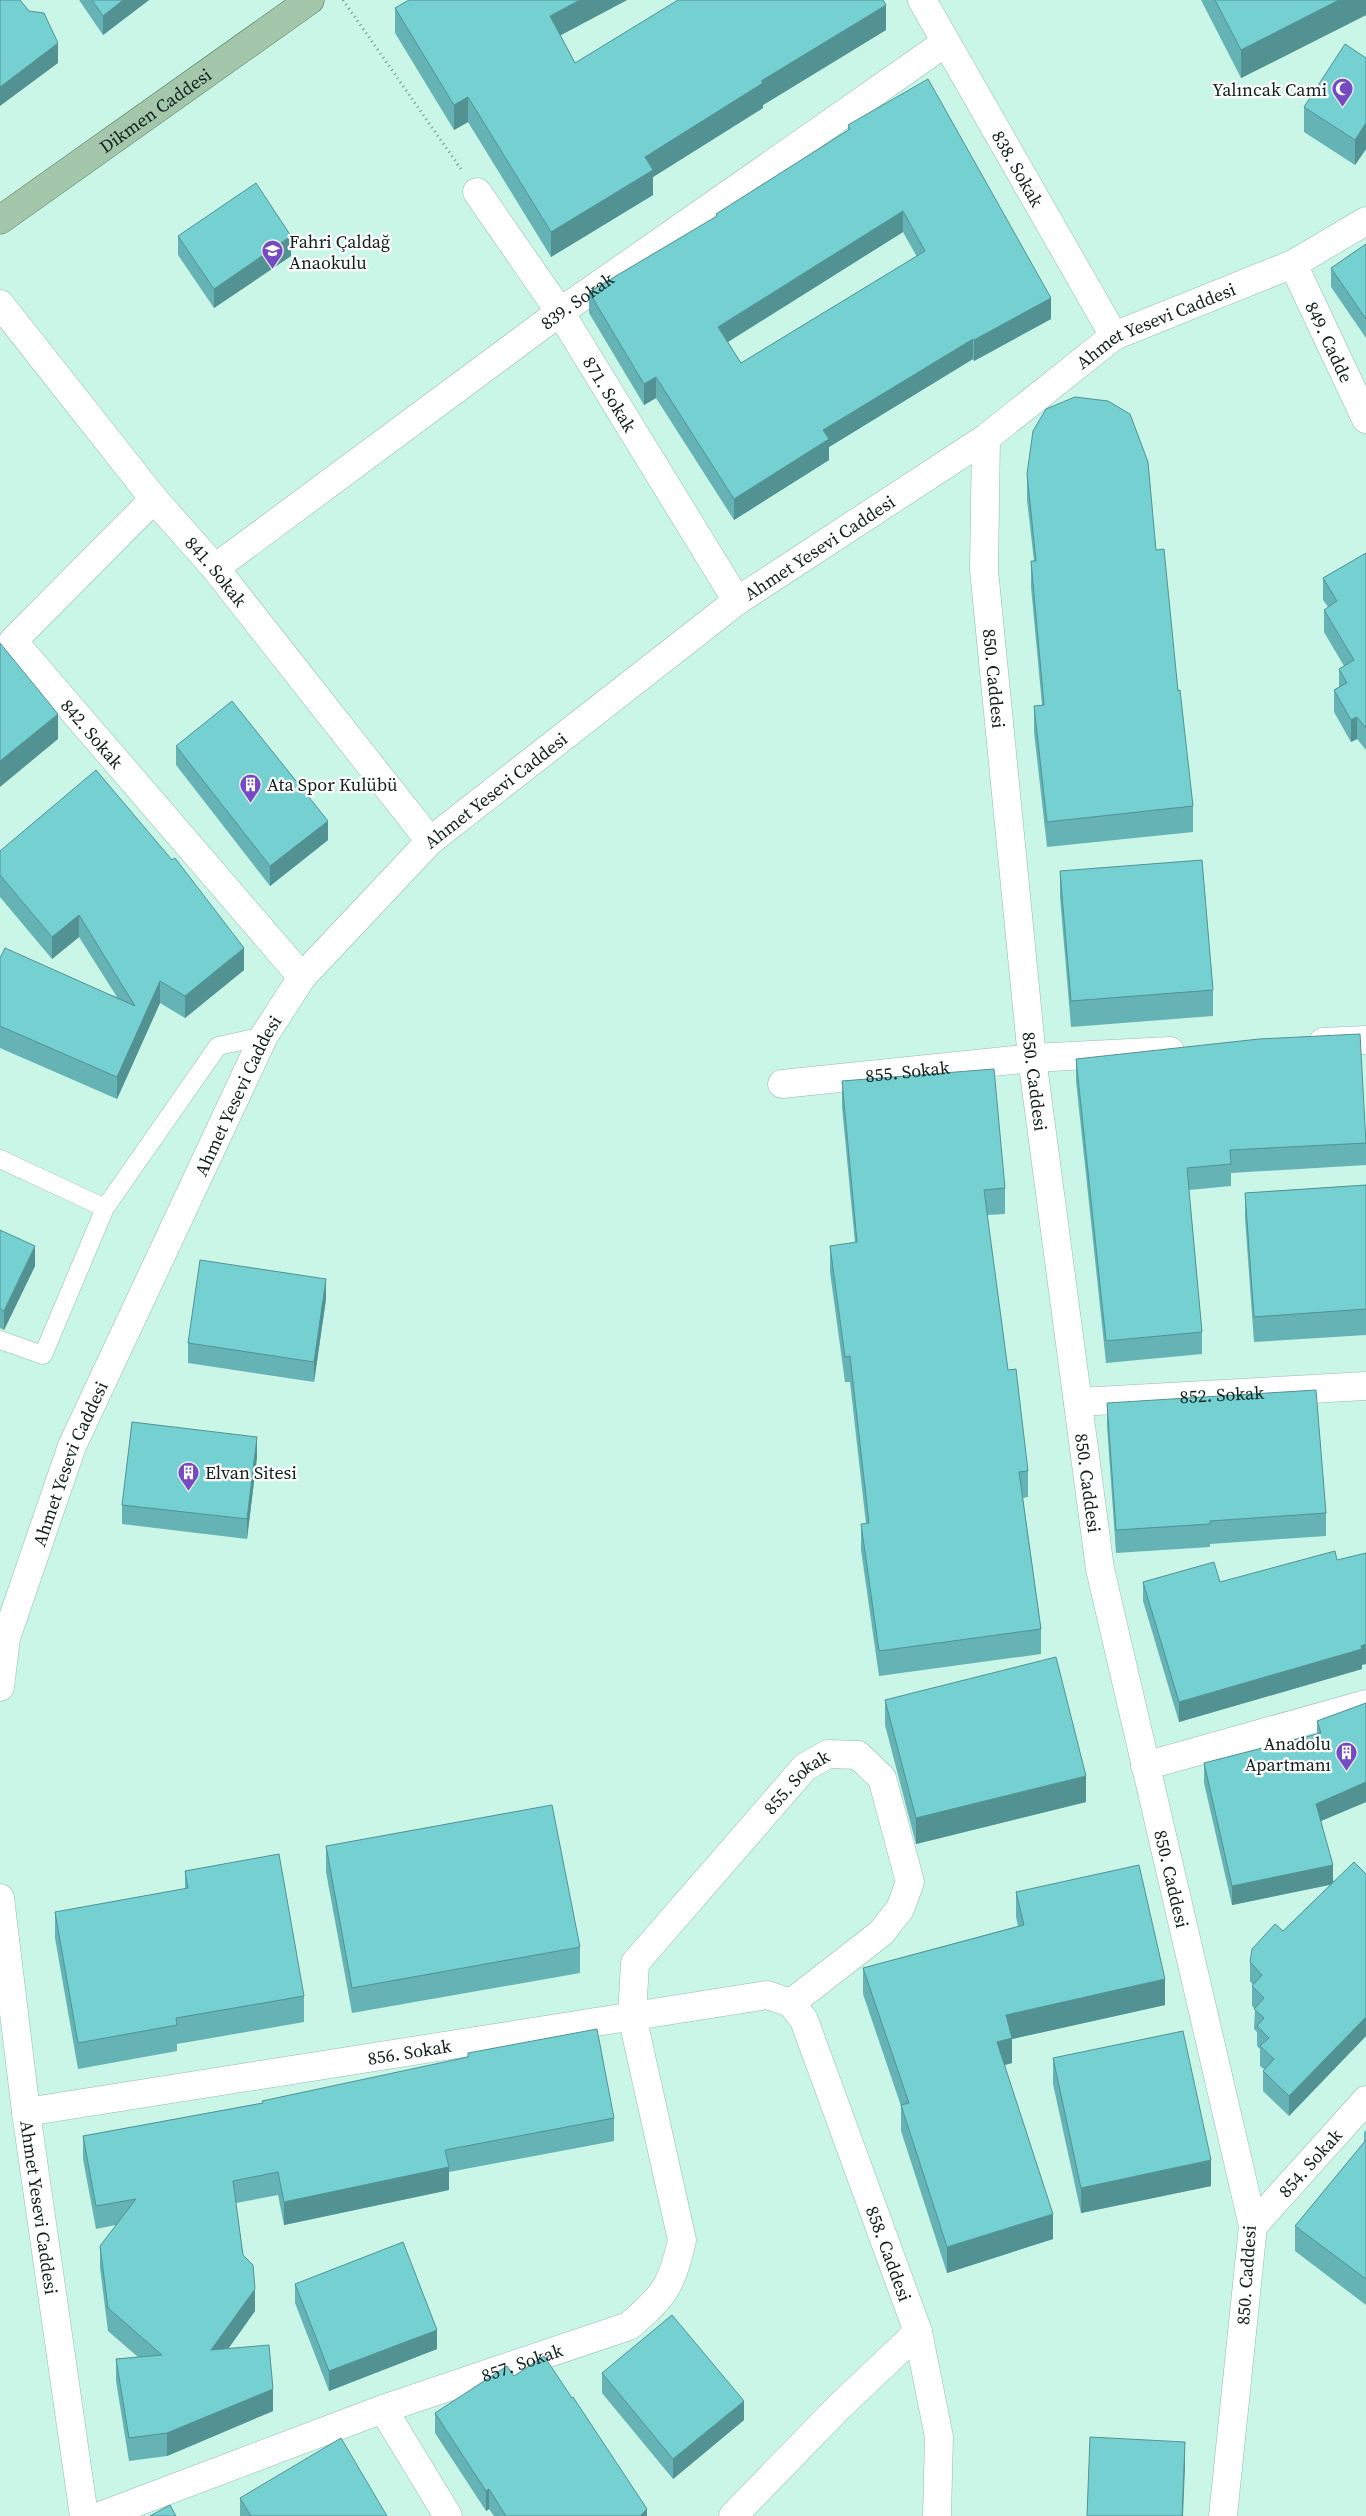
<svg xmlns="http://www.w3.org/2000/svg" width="1366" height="2516" font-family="'Source Serif 4',serif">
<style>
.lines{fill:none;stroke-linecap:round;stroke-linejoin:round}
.service-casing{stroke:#91bbae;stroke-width:19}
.minor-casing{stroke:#91bbae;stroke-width:29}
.primary-casing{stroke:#497454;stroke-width:29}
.path{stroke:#739288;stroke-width:3;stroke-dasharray:1 4;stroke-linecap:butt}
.service{stroke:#fff;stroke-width:18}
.minor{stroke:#fff;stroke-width:28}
.primary{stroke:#a4c7ab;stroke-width:28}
.wall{fill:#65b3b5;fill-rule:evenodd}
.shaded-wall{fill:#529293}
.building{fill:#75d0d2;stroke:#529293;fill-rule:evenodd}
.labels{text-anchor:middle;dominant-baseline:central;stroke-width:4.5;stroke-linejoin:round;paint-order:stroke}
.poi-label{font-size:18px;fill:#10201b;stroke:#fff;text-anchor:start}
.street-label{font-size:18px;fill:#10201b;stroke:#fff}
</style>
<rect width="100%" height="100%" fill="#caf6e8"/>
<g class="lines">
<defs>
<g id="service">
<polyline points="0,1159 105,1208"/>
<polyline points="0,1340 43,1355 105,1208 218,1046 264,1036"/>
</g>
<g id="minor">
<path id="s1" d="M 922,0 L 1114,336"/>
<path id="s2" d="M 477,192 L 560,312 L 737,601"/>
<path id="s3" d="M 1293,264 L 1366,419"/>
<path id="s4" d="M 0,304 L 154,499 L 215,568 L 430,841"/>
<path id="s5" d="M 986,438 L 984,570 L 1032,1058 L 1100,1569 L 1253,2226 L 1223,2516"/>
<path id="s6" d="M 154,499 L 13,641 L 302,977"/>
<path id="s7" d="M 215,568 L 560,312 L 945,43"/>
<polyline points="1323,1042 1366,1040"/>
<path id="s8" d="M 782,1084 L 1032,1058 L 1170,1051"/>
<path id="s9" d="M 1078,1402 L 1366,1386"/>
<path id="s10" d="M 0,1687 L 6,1638 L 72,1446 L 264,1036 L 302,977 L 430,841 L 737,601 L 986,438 L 1114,336 L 1293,264 L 1366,221"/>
<polyline points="1145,1766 1366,1704"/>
<path id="s11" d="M 0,1898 L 26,2112 L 84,2516"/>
<path id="s12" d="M 791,2003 L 804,2020 L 918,2332 L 939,2437 L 937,2516"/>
<path id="s13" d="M 26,2112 L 767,1995 L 791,2003"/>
<path id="s14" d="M 1253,2226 L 1366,2100"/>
<polyline points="383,2409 448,2516"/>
<path id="s15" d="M 100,2516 L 383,2409 L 629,2326 C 664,2296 672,2286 682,2240 L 632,2016 L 635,1963 L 805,1767 L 828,1754 L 858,1755 L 882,1778 L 910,1882 L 900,1909 L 881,1933 L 791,2003"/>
<polyline points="733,2516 839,2407 918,2332"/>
</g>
<g id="primary">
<path id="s16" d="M 0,220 L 310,0"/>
</g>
</defs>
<use href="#service" class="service-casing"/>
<use href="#minor" class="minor-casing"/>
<use href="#primary" class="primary-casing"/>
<polyline class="path" points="343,0 461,169"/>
<use href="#service" class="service"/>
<use href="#minor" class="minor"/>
<use href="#primary" class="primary"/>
</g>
<g class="wall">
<polygon points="79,0 149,0 103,35"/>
<polygon points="409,0 627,0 560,35 575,63 886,30 763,105 763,108 653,177 653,195 551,257 468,122 454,130 395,33 395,8"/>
<polygon points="1201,0 1366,0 1366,15 1241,78"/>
<polygon points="1366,58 1366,149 1355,165 1304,132 1304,107"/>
<path d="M 848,125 L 1051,319 L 974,361 L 973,359 L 829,447 L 829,460 L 734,520 L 656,398 L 644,405 L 589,313 L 589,292 L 716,217 L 716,214 L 848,130 ZM 903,232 L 917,257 L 741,363 L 728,342 Z"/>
<polygon points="178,236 291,256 214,308 178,255"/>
<polygon points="1366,244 1366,338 1331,287 1331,268"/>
<polygon points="1027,474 1156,550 1178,691 1193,806 1193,832 1047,847 1034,732 1034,706 1042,705 1031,587 1031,561 1034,561 1027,500"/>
<polygon points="1366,553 1366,750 1357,739 1351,742 1334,712 1334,690 1339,687 1339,669 1344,666 1324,632 1324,610 1328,607 1323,600 1323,578"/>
<polygon points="176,746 328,840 270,886 176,765"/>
<polygon points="0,851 244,970 185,1018 160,1003 117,1099 0,1048 0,958 117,997 79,937 52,959 0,897"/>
<polygon points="1060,871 1213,990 1213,1016 1071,1027 1060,897"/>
<polygon points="1076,1059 1366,1137 1366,1165 1231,1173 1231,1186 1189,1190 1202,1332 1202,1354 1106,1363 1076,1081"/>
<polygon points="842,1081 1005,1188 1005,1214 987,1215 1008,1370 1028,1471 1028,1497 1023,1498 1041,1629 1041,1654 879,1676 861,1550 861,1524 866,1524 850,1382 845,1382 830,1272 830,1246 855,1243 842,1107"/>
<polygon points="1366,1185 1366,1335 1254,1342 1245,1218 1245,1193"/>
<polygon points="0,1230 35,1266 4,1330 0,1328"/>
<polygon points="326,1299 314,1382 188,1363 188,1343"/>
<polygon points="1107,1403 1326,1513 1326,1536 1210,1544 1210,1547 1116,1553 1107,1426"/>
<polygon points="257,1457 247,1539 122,1524 122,1505"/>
<polygon points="1337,1560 1362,1665 1362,1669 1179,1722 1143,1601 1143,1582 1220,1582"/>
<polygon points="885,1700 1086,1802 916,1844 885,1725"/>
<polygon points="1366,1703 1366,1802 1321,1821 1333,1881 1366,1874 1366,2036 1289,2116 1263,2091 1263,2071 1265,2070 1260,2066 1260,2049 1257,2046 1257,2032 1254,2029 1255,2009 1252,2006 1252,1986 1253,1985 1250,1981 1250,1962 1283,1931 1330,1885 1232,1905 1204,1783 1204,1763 1317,1734 1317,1721"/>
<polygon points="326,1846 580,1947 580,1973 352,2013 326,1872"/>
<polygon points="185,1871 304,1996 304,2022 177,2044 177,2051 78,2069 55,1938 55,1912 185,1889"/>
<polygon points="1016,1892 1165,2005 1012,2039 1012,2063 1005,2065 1053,2239 947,2273 901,2131 901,2106 863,1994 863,1968 1018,1926 1016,1917"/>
<polygon points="468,2053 614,2118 614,2141 449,2172 449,2190 284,2225 278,2195 236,2203 243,2255 255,2311 228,2349 273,2411 167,2456 129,2461 116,2381 116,2359 138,2357 108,2331 100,2268 100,2246 116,2225 96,2229 83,2159 83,2136 262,2103 468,2057"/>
<polygon points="1053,2058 1211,2186 1081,2213 1053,2084"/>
<polygon points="1366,2130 1366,2305 1295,2251 1295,2226 1364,2142 1364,2132"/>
<polygon points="295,2284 437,2349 329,2391 295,2303"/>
<polygon points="602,2373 744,2420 673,2479 602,2393"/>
<polygon points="514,2376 572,2398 647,2516 494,2516 489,2509 486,2511 435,2433 435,2413"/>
<polygon points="240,2498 387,2516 240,2516"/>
</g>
<g class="shaded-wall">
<polygon points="123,0 149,0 103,35 103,16"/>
<polygon points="580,0 627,0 550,41 550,16"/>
<polygon points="1339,0 1366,0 1366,15 1241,78 1241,50"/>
<polygon points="886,5 886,30 763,105 763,108 653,177 653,195 551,257 551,232 645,157 761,81"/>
<polygon points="58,43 58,63 0,106 0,87"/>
<polygon points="468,97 468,122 454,130 454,105"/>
<polygon points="1366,123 1366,149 1355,165 1355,140"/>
<polygon points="903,211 903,232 718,348 718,327"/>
<polygon points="291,236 291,256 214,308 214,289"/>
<polygon points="1051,298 1051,319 974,361 974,340"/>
<polygon points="973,339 973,359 829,447 829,460 734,520 734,499 823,430"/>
<polygon points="656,377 656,398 644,405 644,384"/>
<polygon points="58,714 58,739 0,787 0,761"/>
<polygon points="1357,717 1357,739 1351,742 1351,720"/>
<polygon points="328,821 328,840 270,886 270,866"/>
<polygon points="79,915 79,937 52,959 52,937"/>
<polygon points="244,948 244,970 185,1018 185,996"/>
<polygon points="160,981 160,1003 117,1099 117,1077"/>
<polygon points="35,1246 35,1266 4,1330 4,1311"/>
<polygon points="326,1279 326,1299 314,1382 314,1362"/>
<polygon points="257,1437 257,1457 247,1539 247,1519"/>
<polygon points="1366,1644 1366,1664 1362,1665 1362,1669 1179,1722 1179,1702"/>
<polygon points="1086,1776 1086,1802 916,1844 916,1818"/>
<polygon points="1366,1782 1366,1802 1316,1823 1316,1804"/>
<polygon points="1333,1865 1333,1884 1232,1905 1232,1886"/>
<polygon points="1165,1979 1165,2005 1012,2039 1012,2063 997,2067 997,2042 1006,2015"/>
<polygon points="1366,2017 1366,2036 1289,2116 1289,2096"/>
<polygon points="1211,2160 1211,2186 1081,2213 1081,2188"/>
<polygon points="449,2167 449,2190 284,2225 284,2202"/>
<polygon points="1053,2214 1053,2239 947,2273 947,2247"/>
<polygon points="255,2289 255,2311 211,2373 211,2350"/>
<polygon points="437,2330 437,2349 329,2391 329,2371"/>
<polygon points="273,2389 273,2411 167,2456 167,2433"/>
<polygon points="744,2401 744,2420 673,2479 673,2459"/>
<polygon points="1185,2442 1185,2467 1183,2516 1182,2516"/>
<polygon points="489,2489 489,2509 486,2511 486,2491"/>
<polygon points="647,2509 647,2516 640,2516"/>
</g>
<g class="building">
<polygon points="0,0 20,0 29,11 44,13 58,43 0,87"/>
<polygon points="92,0 123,0 103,16"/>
<polygon points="409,0 580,0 550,16 575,63 678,0 883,0 886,5 761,81 763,83 645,157 653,170 551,232 468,97 454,105 395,8"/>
<polygon points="1215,0 1339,0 1241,50"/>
<polygon points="1345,44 1366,58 1366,123 1355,140 1304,107"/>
<path d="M 928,79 L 1051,298 L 974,340 L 973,339 L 823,430 L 829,439 L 734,499 L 656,377 L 644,384 L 589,292 L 717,216 L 716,214 L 850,129 L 848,125 ZM 903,211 L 925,251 L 741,363 L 718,327 Z"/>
<polygon points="256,183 291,236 214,289 178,236"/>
<polygon points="1366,244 1366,319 1331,268"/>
<polygon points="1075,397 1108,401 1130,414 1148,462 1156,550 1164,549 1178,691 1180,690 1193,806 1047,822 1034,706 1044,705 1031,561 1036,561 1027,474 1033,431 1046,409"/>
<polygon points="1366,553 1366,728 1357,717 1351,720 1334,690 1347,683 1339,669 1354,660 1324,610 1337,601 1323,578"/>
<polygon points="0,643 58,714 0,761"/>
<polygon points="232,701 328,821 270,866 176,746"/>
<polygon points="96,770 172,860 175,858 244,948 185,996 160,981 117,1077 0,1026 0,958 5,948 135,1006 79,915 52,937 0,875 0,851"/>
<polygon points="1202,860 1213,990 1071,1001 1060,871"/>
<polygon points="1360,1034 1366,1143 1230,1150 1231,1164 1187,1168 1202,1332 1106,1341 1076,1059 1259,1039"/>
<polygon points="994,1069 1005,1188 984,1190 1008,1370 1016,1369 1028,1471 1019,1472 1041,1629 879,1651 861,1524 869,1523 850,1356 845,1357 830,1246 857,1242 842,1081"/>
<polygon points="1366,1185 1366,1309 1254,1317 1245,1193"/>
<polygon points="0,1230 35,1246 4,1311 0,1309"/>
<polygon points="200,1260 326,1279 314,1362 188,1343"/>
<polygon points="1316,1390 1326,1513 1210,1521 1210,1524 1116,1530 1107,1403"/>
<polygon points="132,1422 257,1437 247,1519 122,1505"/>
<polygon points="1335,1551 1337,1560 1366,1553 1366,1644 1361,1646 1362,1649 1179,1702 1143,1582 1214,1562 1220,1582"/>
<polygon points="1056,1657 1086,1776 916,1818 885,1700"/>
<polygon points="1366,1703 1366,1782 1316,1804 1333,1865 1232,1886 1204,1763 1321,1733 1317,1721"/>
<polygon points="552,1805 580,1947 352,1988 326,1846"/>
<polygon points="279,1854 304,1996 176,2018 177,2025 78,2043 55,1912 188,1888 185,1871"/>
<polygon points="1354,1862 1366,1874 1366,2017 1289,2096 1263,2071 1274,2059 1260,2046 1269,2038 1257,2026 1264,2018 1254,2009 1264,1998 1252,1986 1262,1975 1250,1962 1252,1949 1275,1924 1283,1931"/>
<polygon points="1139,1865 1165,1979 1006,2015 1012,2038 997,2042 1053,2214 947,2247 901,2105 909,2103 863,1968 1024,1925 1016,1892"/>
<polygon points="597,2029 614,2118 445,2150 449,2167 284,2202 278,2172 233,2181 243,2255 253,2265 255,2289 211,2350 269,2345 273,2389 167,2433 129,2438 116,2359 162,2355 108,2308 100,2246 136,2199 96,2206 83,2136 263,2103 262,2101 468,2057 468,2053"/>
<polygon points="1183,2031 1211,2160 1081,2188 1053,2058"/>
<polygon points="1366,2140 1366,2279 1295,2226"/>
<polygon points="403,2242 437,2330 329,2371 295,2284"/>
<polygon points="672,2315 744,2401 673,2459 602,2373"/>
<polygon points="544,2356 572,2398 573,2397 647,2509 640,2516 506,2516 489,2489 486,2491 435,2413 507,2366 514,2376"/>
<polygon points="1090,2437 1185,2442 1182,2516 1087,2516"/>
<polygon points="341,2438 387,2516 251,2516 240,2498"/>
<polygon points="170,2505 176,2516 150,2516"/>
</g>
<defs>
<symbol id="mosque-pin" viewBox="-11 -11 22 30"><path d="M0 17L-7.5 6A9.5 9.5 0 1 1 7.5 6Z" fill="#754ac3" stroke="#fff"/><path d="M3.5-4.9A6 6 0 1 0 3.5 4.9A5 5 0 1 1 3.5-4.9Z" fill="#fff"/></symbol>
<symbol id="school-pin" viewBox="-11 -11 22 30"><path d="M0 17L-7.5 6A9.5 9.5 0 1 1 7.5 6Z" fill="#754ac3" stroke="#fff"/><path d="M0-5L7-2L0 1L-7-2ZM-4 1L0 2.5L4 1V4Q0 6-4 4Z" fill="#fff"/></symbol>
<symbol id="building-pin" viewBox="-11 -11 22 30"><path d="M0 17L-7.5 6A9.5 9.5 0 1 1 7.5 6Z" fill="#754ac3" stroke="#fff"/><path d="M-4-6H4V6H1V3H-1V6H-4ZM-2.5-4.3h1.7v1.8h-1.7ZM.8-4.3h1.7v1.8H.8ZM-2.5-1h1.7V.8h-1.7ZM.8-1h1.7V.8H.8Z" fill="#fff"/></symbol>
</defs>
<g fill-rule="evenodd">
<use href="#mosque-pin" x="1330" y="76" width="25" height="34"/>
<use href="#school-pin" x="260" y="238" width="25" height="34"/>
<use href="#building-pin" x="238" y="772" width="25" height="34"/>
<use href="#building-pin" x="176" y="1460" width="25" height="34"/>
<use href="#building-pin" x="1334" y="1740" width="25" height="34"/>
</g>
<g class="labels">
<g class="poi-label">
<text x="1327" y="89" text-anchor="end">Yalıncak Cami</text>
<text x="289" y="241">Fahri Çaldağ<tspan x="289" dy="21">Anaokulu</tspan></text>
<text x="267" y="784">Ata Spor Kulübü</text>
<text x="205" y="1472">Elvan Sitesi</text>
<text x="1331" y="1743" text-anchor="end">Anadolu<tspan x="1331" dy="21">Apartmanı</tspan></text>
</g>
<g class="street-label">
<text stroke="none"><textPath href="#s16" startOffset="190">Dikmen Caddesi</textPath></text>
<text stroke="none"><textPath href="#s1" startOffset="194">838. Sokak</textPath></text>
<text stroke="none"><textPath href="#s7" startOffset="450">839. Sokak</textPath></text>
<text stroke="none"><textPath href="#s10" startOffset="1855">Ahmet Yesevi Caddesi</textPath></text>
<text stroke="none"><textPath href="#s3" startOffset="86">849. Cadde</textPath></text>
<text stroke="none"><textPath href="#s2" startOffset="242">871. Sokak</textPath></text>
<text stroke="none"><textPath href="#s10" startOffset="1450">Ahmet Yesevi Caddesi</textPath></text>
<text stroke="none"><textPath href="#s4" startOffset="344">841. Sokak</textPath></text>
<text stroke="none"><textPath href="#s5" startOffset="241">850. Caddesi</textPath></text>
<text stroke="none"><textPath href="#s6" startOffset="322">842. Sokak</textPath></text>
<text stroke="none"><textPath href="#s10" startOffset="1045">Ahmet Yesevi Caddesi</textPath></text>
<text stroke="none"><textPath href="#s8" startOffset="126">855. Sokak</textPath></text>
<text stroke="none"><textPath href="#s5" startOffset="646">850. Caddesi</textPath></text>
<text stroke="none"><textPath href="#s10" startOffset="640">Ahmet Yesevi Caddesi</textPath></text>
<text stroke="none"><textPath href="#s9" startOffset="144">852. Sokak</textPath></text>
<text stroke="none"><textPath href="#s10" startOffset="235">Ahmet Yesevi Caddesi</textPath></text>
<text stroke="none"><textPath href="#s5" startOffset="1051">850. Caddesi</textPath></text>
<text stroke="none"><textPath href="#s15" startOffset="1192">855. Sokak</textPath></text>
<text stroke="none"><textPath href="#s5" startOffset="1456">850. Caddesi</textPath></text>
<text stroke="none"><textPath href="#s13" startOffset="388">856. Sokak</textPath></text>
<text stroke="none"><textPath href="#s14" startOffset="85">854. Sokak</textPath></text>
<text stroke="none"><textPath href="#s11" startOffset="312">Ahmet Yesevi Caddesi</textPath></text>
<text stroke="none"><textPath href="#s12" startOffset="270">858. Caddesi</textPath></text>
<text transform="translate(1246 2275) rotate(-86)">850. Caddesi</text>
<text stroke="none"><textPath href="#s15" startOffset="449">857. Sokak</textPath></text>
</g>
</g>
</svg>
